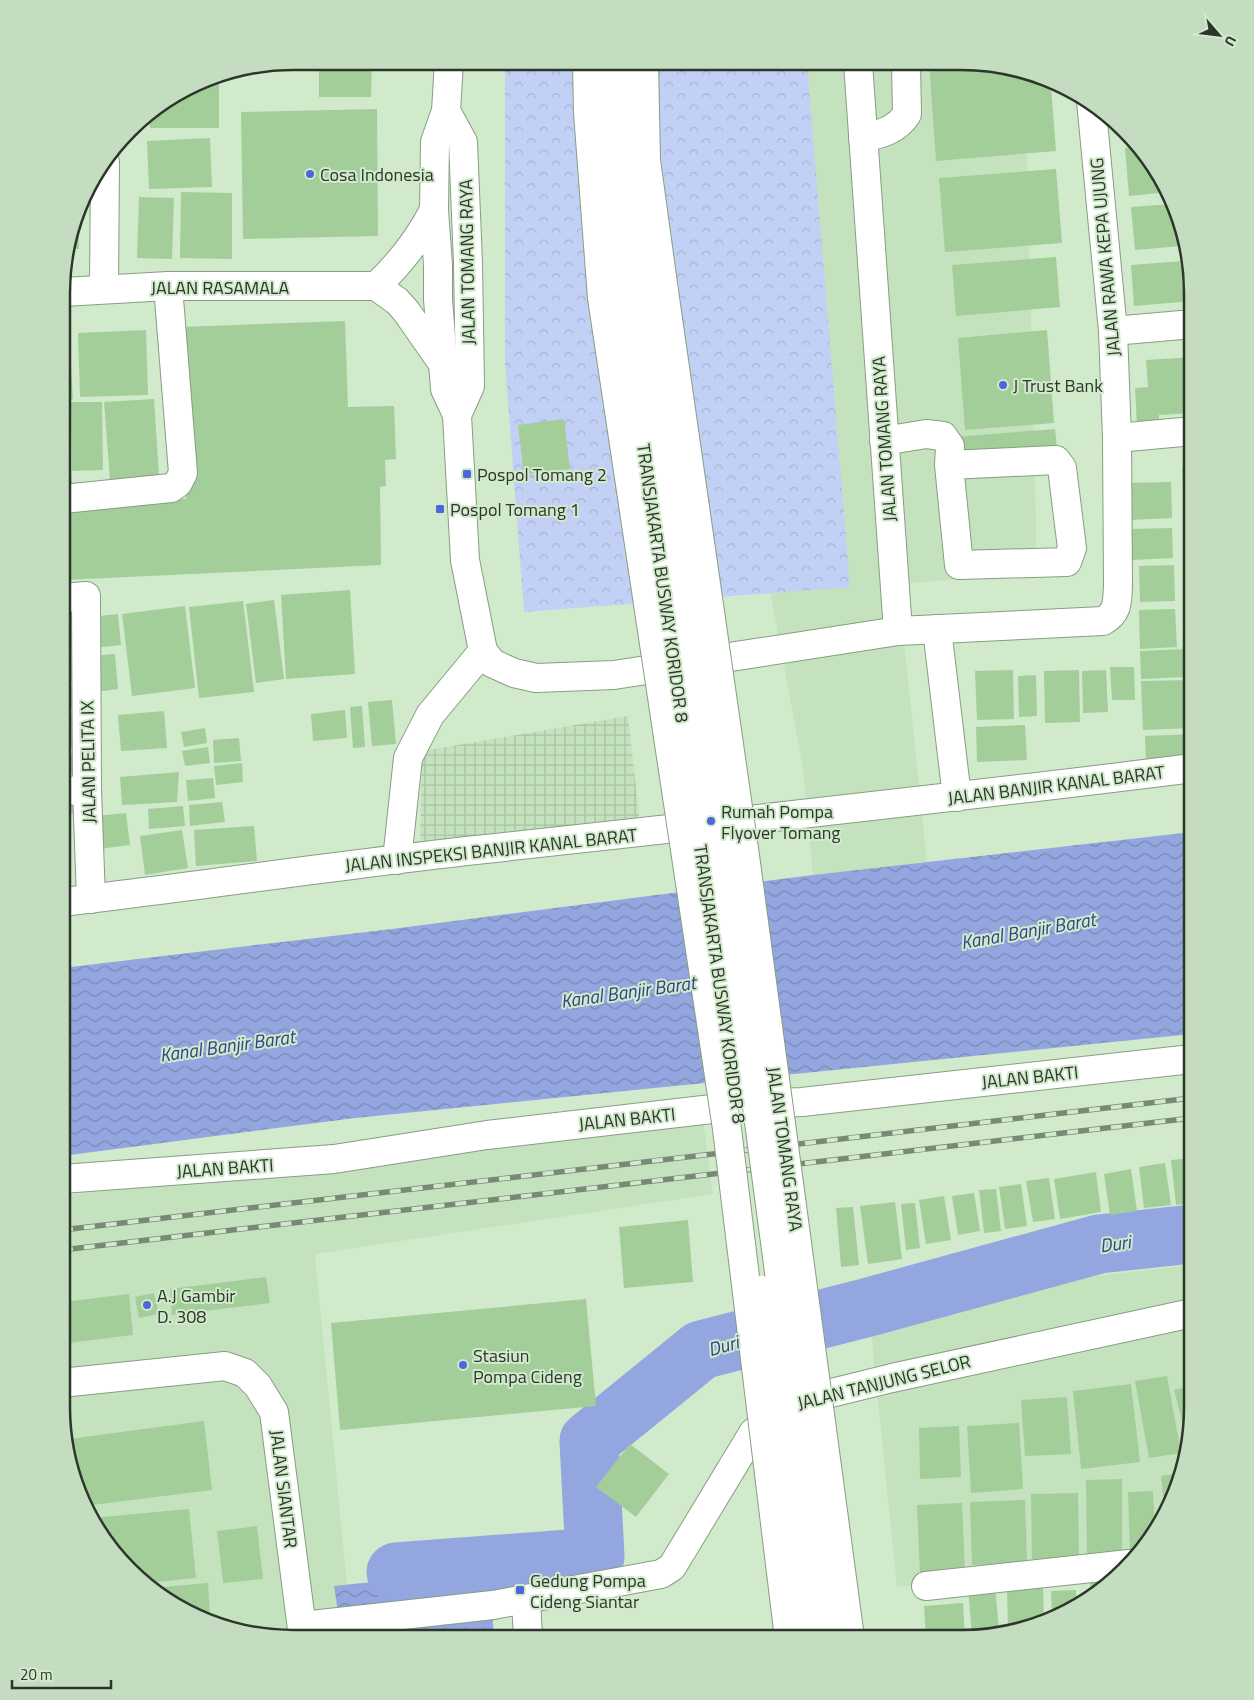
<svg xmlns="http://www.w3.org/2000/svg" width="1254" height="1700" font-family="'Titillium Web',sans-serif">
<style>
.built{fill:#c4e2be}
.industrial{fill:url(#industrial-grid)}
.park{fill:url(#park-crowns)}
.water{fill:url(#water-waves)}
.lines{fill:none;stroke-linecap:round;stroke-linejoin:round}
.river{stroke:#94a6df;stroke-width:59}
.building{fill:#a3ce9a}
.minor-casing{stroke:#879e82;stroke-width:30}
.major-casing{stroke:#879e82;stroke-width:30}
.minor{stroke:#fff;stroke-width:28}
.major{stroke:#fff;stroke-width:28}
.rail-casing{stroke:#798975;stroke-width:5.5}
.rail{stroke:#d1eacc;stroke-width:4;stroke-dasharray:11;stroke-linecap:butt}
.minor-bridge-casing{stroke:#879e82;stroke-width:30;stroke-linecap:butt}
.major-bridge-casing{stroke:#879e82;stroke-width:30;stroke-linecap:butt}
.minor-bridge{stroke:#fff;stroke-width:28}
.major-bridge{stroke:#fff;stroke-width:28}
.poi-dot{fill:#4f65da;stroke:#d1eacc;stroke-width:2}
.labels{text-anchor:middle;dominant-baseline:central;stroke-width:4;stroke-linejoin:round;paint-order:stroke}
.poi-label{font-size:18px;fill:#2d362b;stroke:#d1eacc;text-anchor:start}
.street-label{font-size:18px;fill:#2d362b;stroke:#d1eacc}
.water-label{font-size:19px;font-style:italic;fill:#334286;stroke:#d1eacc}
.rim{fill:none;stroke:#2d362b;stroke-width:2.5}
</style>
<defs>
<pattern id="industrial-grid" width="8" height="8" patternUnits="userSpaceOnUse" patternTransform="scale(1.25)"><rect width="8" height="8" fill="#c4e2be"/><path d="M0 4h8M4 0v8" fill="none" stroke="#a9c2a3"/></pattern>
<pattern id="park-crowns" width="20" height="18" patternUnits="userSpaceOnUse" patternTransform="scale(1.25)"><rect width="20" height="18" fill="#c3d0f6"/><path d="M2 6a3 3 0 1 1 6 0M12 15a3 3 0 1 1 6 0" fill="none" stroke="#a8b3d3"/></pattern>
<pattern id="water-waves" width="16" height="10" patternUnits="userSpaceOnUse" patternTransform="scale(1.25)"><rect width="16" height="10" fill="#94a6df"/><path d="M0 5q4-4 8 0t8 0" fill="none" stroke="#7988b5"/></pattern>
</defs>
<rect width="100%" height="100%" fill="#d1eacc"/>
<g class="built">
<polygon points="727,63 992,63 1025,76 1037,573 898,584 927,862 813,875 803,768 757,521"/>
<polygon points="703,1119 713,1194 315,1254 352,1637 263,1637 164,1600 119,1560 85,1510 61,1407 62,1196"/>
<polygon points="1192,1265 1192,1423 1180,1482 1154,1536 1134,1558 897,1587 868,1302"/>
</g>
<polygon class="industrial" points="628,716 640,824 420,852 422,751"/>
<polygon class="park" points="505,62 807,63 850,587 524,612 505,362"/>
<g class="water">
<polygon points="1192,832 1192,1034 355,1118 62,1156 62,968 392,929 813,875"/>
<polygon points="489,1570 494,1637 342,1637 334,1586"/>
</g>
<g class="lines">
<polyline class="river" points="396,1572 595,1557 589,1441 701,1350 869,1307 1099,1244 1192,1234"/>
</g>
<g class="building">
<polygon points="319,61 372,61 371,97 319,97"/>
<polygon points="929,63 992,63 1051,86 1056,151 936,161"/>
<polygon points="211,78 219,78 219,128 150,128 150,113"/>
<polygon points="377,109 378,236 243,239 241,112"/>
<polygon points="210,138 212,187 149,189 147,141"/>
<polygon points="1140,147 1169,190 1169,192 1129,196 1125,148"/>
<polygon points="1056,169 1062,243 945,252 939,178"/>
<polygon points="181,192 232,193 232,259 180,258"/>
<polygon points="139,197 174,198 172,259 137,258"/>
<polygon points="1172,204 1182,246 1135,250 1131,207"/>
<polygon points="78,218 79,249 68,249"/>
<polygon points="1056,257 1060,307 956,316 952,265"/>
<polygon points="1185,261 1193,293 1193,301 1134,306 1131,265"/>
<polygon points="63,321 68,321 73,399 63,400"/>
<polygon points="345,321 348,407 394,406 396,459 385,460 386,486 380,487 381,565 63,580 63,503 186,499 181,327"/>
<polygon points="146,330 148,395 80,397 78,333"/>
<polygon points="1047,330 1054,423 965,430 958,338"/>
<polygon points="1193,357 1193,413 1159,415 1159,425 1137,426 1135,388 1148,387 1146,360"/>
<polygon points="154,399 159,476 110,480 104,402"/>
<polygon points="71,402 102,402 103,470 72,471"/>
<polygon points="63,405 65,405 72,484 63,485"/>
<polygon points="564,419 570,469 524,474 518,425"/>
<polygon points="1055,429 1057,448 958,459 955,437"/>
<polygon points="1182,467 1193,467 1193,516 1184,516"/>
<polygon points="1171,482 1172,518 1130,520 1129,483"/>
<polygon points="1185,524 1193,524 1193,557 1185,558"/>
<polygon points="1172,528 1173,558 1132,560 1131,529"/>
<polygon points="1193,564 1193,594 1186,594 1185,565"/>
<polygon points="1174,565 1175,601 1140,602 1139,566"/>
<polygon points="350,590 355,674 286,679 281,595"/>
<polygon points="274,600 284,679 256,683 246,604"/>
<polygon points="243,601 254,692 199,698 189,607"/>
<polygon points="185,606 195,688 132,696 122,614"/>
<polygon points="1175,609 1177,647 1140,649 1139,610"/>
<polygon points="118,614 121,645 93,648 90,617"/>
<polygon points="63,615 83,615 82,659 63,659"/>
<polygon points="1186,649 1187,677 1141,679 1140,651"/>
<polygon points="115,654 118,689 96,692 92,656"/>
<polygon points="80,663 82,682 63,681 63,664"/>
<polygon points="1110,667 1134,667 1135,700 1112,700"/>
<polygon points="1013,670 1014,719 977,720 975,671"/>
<polygon points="1079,670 1080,722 1045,723 1044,671"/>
<polygon points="1106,670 1108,712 1083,713 1082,671"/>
<polygon points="1036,675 1037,716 1019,717 1018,676"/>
<polygon points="1193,680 1193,728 1143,730 1141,681"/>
<polygon points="63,686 84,686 83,709 62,709"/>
<polygon points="392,700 396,744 372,746 368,702"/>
<polygon points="362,706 365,747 353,748 350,707"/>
<polygon points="345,710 347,738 313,741 311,714"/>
<polygon points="164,711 167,748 121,751 118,715"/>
<rect x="62" y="714" width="23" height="33"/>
<polygon points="1025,725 1027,760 977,762 976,727"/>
<polygon points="205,728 207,743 184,747 181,732"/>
<polygon points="1193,734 1193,762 1146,764 1145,736"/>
<polygon points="239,738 241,761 214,763 213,740"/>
<polygon points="208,747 210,763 185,766 182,751"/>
<polygon points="84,754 85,772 62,774 62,755"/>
<polygon points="242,763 243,782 216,785 214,766"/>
<polygon points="179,772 177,802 122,805 120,777"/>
<polygon points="213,778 215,798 188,801 186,780"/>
<polygon points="62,796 80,797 80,814 62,813"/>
<polygon points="222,802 225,822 190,826 189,805"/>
<polygon points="183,806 185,826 149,829 148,809"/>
<polygon points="126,813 130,845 99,849 96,816"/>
<polygon points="62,817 69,817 69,857 62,863"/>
<polygon points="254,826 257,861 196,866 194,830"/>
<polygon points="182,830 188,868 145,875 140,836"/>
<polygon points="1192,1158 1192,1203 1176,1205 1171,1160"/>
<polygon points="1165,1163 1171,1205 1144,1208 1139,1167"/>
<polygon points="1131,1169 1137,1211 1110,1215 1104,1174"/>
<polygon points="1096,1172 1101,1212 1060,1219 1054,1179"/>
<polygon points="1049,1178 1055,1219 1033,1222 1026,1181"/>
<polygon points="1021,1184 1027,1226 1005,1229 999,1187"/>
<polygon points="996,1189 1001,1231 984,1233 979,1190"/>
<polygon points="974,1193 980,1231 958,1235 952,1196"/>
<polygon points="944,1196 951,1240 926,1244 919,1200"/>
<polygon points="895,1202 902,1259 868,1264 860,1206"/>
<polygon points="915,1203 920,1248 906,1250 901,1204"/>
<polygon points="853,1207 859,1265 841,1267 836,1208"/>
<polygon points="688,1220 693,1282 624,1288 619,1227"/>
<polygon points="266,1277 270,1303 172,1315 170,1289"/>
<polygon points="154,1293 159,1314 139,1318 135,1297"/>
<polygon points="129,1294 133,1335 68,1343 63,1302"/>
<polygon points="586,1299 596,1406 340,1430 331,1323"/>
<polygon points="1167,1376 1181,1453 1149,1458 1135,1381"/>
<polygon points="1131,1384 1140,1462 1081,1469 1073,1391"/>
<polygon points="1192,1385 1192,1423 1188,1443 1174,1390"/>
<polygon points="1067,1397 1071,1454 1025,1456 1021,1400"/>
<polygon points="204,1421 212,1490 84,1506 69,1439"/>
<polygon points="1019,1423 1023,1489 971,1493 967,1426"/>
<polygon points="959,1426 961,1477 920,1479 919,1428"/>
<polygon points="630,1444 669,1474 636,1517 596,1487"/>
<polygon points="1182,1473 1180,1482 1165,1513 1161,1476"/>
<polygon points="1122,1479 1122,1557 1087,1557 1086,1480"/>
<polygon points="1153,1491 1155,1534 1136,1556 1130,1556 1128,1492"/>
<polygon points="1078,1493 1079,1561 1032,1562 1031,1494"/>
<polygon points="1025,1500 1027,1562 972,1565 970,1502"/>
<polygon points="962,1503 965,1572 920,1574 917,1505"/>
<polygon points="189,1509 196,1578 145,1583 119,1560 92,1520 92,1518"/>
<polygon points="257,1526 263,1579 223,1583 217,1531"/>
<polygon points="1115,1580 1114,1581 1091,1597 1090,1582"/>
<polygon points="208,1583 210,1617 164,1600 151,1588"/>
<polygon points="995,1585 999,1630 972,1636 968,1587"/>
<polygon points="1043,1587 1044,1619 1008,1628 1007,1588"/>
<polygon points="1076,1590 1076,1606 1064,1615 1052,1618 1051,1591"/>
<polygon points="963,1603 965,1638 926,1639 924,1606"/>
<polygon points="610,1633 610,1638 562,1638 562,1636"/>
</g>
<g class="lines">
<defs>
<g id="minor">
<path d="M 449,62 L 446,111 L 435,142 L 434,210 L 438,265 L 438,299 L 445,389 L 457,415 L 465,560 L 483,651 L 492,663 L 514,673 L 536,678 L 614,675 L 898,631 L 1103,621 C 1119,612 1117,601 1118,584 L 1117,438 L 1113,331 L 1091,101"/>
<polyline points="602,62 603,141 623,298"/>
<polyline points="624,62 628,129 648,293"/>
<polyline points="858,63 898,631"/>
<polyline points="446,111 463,142 468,263 470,386 457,415"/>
<path d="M 863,138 C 881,134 897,130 907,114 L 906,63"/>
<path d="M 376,286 C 401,263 419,239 434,210"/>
<polyline points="104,288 105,162"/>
<polyline points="63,292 168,286 376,286 397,301 406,311 443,364"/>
<polyline points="1113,331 1193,324"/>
<polyline points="1117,438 1193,431"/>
<polyline points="884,441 926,434 943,436 950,446 949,465 959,565 1067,562 1072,548 1062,468 1056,460 949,465"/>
<polyline points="63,499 171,488 178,483 183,473 168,286"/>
<polyline points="63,598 86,596 87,790 91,899"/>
<polyline points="937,629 957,797"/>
<polyline points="62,791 87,790"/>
<polyline points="397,860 408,758 430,715 483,651"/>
<path d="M 62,902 C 200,886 338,865 476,850 C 715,824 954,798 1193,768"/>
<polyline points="62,1179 334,1159 487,1135 755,1104 802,1102 1192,1059"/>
<polyline points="61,1383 225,1366 245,1373 258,1386 274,1412 303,1637"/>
<polyline points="926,1586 1129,1564"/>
<polyline points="526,1599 528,1638"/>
<polyline points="302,1626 493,1605 661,1574 672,1567 753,1433 781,1409 815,1397 892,1378 1192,1313"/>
</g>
<g id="major">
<polyline points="587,62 588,113 602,298"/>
<polyline points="644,62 646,160 664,291"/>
</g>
</defs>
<use href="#minor" class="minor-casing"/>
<use href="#major" class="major-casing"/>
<use href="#minor" class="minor"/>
<use href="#major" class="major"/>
<defs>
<g id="rail">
<polyline points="62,1230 1192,1098"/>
<polyline points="62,1250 1192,1118"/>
</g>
</defs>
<use href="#rail" class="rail-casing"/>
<use href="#rail" class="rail"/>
<defs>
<g id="minor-bridge">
<polyline points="648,293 828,1638"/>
<polyline points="623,298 734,1079"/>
<polyline points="762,1290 807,1638"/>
</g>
<g id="major-bridge">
<polyline points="664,291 746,863 850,1638"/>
<polyline points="602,298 727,1129 789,1638"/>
</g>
</defs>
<use href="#minor-bridge" class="minor-bridge-casing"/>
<use href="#major-bridge" class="major-bridge-casing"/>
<use href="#minor-bridge" class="minor-bridge"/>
<use href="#major-bridge" class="major-bridge"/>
</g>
<g class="poi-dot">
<circle cx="310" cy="174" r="5"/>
<circle cx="1003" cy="385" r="5"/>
<rect x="462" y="469" width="10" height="10" rx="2.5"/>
<rect x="435" y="504" width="10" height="10" rx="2.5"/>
<circle cx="711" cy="821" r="5"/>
<circle cx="147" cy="1305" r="5"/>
<circle cx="463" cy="1365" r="5"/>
<rect x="515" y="1585" width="10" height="10" rx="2.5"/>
</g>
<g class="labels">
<g class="poi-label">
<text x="320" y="174">Cosa Indonesia</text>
<text x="1013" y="385">J Trust Bank</text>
<text x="477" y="474">Pospol Tomang 2</text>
<text x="450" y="509">Pospol Tomang 1</text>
<text x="721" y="811">Rumah Pompa<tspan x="721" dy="21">Flyover Tomang</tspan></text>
<text x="157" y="1295">A.J Gambir<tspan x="157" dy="21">D. 308</tspan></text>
<text x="473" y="1355">Stasiun<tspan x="473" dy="21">Pompa Cideng</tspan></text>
<text x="530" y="1580">Gedung Pompa<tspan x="530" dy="21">Cideng Siantar</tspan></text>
</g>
<g class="street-label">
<text transform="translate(1105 257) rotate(-95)">JALAN RAWA KEPA UJUNG</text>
<text transform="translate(467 262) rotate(-91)">JALAN TOMANG RAYA</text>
<text x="220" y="287">JALAN RASAMALA</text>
<text transform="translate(884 439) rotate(-94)">JALAN TOMANG RAYA</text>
<text transform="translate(663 583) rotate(82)">TRANSJAKARTA BUSWAY KORIDOR 8</text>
<text transform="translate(88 762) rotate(-91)">JALAN PELITA IX</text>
<text transform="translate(1056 785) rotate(-7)">JALAN BANJIR KANAL BARAT</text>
<text transform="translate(491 850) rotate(-6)">JALAN INSPEKSI BANJIR KANAL BARAT</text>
<text transform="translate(720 984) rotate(82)">TRANSJAKARTA BUSWAY KORIDOR 8</text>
<text transform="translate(1030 1077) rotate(-6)">JALAN BAKTI</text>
<text transform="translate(627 1119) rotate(-6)">JALAN BAKTI</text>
<text transform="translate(785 1149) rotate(82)">JALAN TOMANG RAYA</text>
<text transform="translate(225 1168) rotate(-4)">JALAN BAKTI</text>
<text transform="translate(884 1382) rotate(-14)">JALAN TANJUNG SELOR</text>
<text transform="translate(284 1489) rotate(83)">JALAN SIANTAR</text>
</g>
<g class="water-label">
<text transform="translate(1028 930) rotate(-10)">Kanal Banjir Barat</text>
<text transform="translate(628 991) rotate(-8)">Kanal Banjir Barat</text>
<text transform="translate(227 1045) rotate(-8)">Kanal Banjir Barat</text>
<text transform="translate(1115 1243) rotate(-8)">Duri</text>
<text transform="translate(723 1345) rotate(-16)">Duri</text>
</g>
</g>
<path d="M0 0H1254V1700H0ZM293 70H961A223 223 0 0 1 1184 293V1407A223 223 0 0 1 961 1630H293A223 223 0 0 1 70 1407V293A223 223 0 0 1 293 70Z" fill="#c4dcbf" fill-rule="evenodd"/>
<path class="rim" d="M293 70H961A223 223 0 0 1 1184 293V1407A223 223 0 0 1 961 1630H293A223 223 0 0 1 70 1407V293A223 223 0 0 1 293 70Z"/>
<g transform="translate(1219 35) rotate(118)" stroke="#d1eacc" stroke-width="4" paint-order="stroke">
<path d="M0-4L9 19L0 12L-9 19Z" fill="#2d362b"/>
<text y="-8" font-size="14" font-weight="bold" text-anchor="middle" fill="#2d362b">U</text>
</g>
<path d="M12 1680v8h99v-8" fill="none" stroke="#2d362b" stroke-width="2.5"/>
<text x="20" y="1680" font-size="15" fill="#2d362b" stroke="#d1eacc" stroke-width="4" paint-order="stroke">20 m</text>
</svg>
